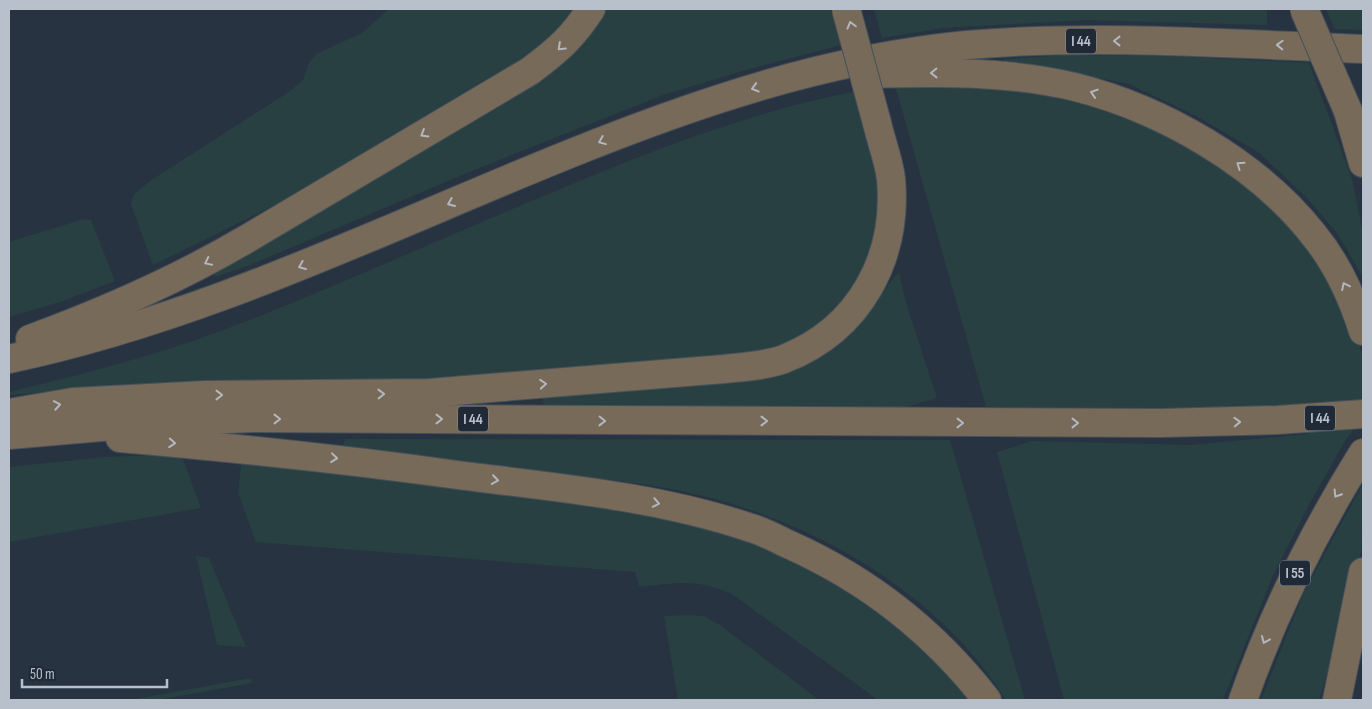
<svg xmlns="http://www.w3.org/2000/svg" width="1372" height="709" font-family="'Sofia Sans Condensed',sans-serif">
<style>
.green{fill:#294042}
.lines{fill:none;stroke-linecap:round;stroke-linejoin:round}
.highway-casing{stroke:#46505b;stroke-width:30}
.highway{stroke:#776a58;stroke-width:28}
.highway-bridge-casing{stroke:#46505b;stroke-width:30;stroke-linecap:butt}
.highway-bridge{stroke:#776a58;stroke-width:28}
.oneway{stroke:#b2b7c0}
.labels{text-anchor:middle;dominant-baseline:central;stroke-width:5;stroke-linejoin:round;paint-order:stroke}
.shield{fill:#202a37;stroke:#8a939f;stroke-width:1}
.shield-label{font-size:15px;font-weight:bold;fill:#b8c0cb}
</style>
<rect width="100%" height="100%" fill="#273341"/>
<g class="green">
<polygon points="389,9 580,9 555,41 339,174 153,265 131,205 134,194 150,181 290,91 303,80 309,63 316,54 362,33"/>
<polygon points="600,9 835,9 845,44 742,71 663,95 474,170 250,265 215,277 215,272 256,248"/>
<polygon points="874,9 1267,9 1267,25 1087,20 943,28 882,38"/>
<polygon points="1326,9 1363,9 1363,30 1335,29"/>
<polygon points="1068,55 1167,56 1309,63 1352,179 1363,234 1363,273 1361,274 1337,233 1305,196 1258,152 1196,116 1129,84 1078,74 1000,65 1004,59"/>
<polygon points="935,83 1025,91 1089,106 1141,124 1191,150 1247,186 1286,220 1318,261 1354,330 1363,357 1363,417 1345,441 1310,503 1273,575 1223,700 1064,700 997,452 1032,441 1191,445 1307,434 1318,406 1269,409 986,407 895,85"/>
<path d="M 858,91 L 878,179 L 880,221 L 875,253 L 843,305 L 795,342 L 765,351 L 491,379 L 296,385 L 243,380 L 197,381 L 9,395 L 9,392 C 79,375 150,357 218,332 C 314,296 408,253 503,213 C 618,165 734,114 858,91 Z"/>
<polygon points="84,219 91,220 115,281 63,301 9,317 9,242"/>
<path d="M 899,272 L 906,303 L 937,398 L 906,407 L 544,406 L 542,395 C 574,392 606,387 637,385 C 705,381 778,391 835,347 C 864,325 876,297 899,272 Z"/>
<path d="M 345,439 L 950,440 L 1025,700 L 1006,700 C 943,597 819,524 703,496 C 656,484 606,480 557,473 C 486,464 415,455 343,446 Z"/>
<polygon points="181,454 201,508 9,542 9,467 105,457"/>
<path d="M 242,459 C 342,472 442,484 541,499 C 593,507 647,512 698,524 C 711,526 724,532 736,536 C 828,568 908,625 970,700 L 878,700 L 732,594 C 695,578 678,583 639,587 L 635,572 L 256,542 L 238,493 Z"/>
<polygon points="1363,484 1361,551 1344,618 1319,700 1261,700 1304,592"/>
<polygon points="196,556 209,558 246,647 217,645"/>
<polygon points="688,615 704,616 720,625 819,700 678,700 664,616"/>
<polygon points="251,678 252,683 157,700 130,700"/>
</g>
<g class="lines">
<defs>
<g id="highway">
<path d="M 871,74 C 939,72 1008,71 1075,87 C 1162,109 1257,163 1313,234 C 1336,262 1352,296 1363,331"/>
<polyline points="1348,111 1363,163"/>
<path d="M 30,339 C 106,311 181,278 250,237 L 530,71 C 558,50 572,38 591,9"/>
<path d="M 9,359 C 257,307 479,177 719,99 C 798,73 884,53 967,45 C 1098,34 1232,44 1363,49"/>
<path d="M 9,413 L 73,402 L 205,395 L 429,393 L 724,369 C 743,367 765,366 784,359 C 860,329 898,258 891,179 C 889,161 881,141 877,123"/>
<polyline points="9,435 159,422 253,418 1161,423 1277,420 1363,414"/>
<path d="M 120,438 C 236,448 350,460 465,476 C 561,488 660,497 751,528 C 765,532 777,539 790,545 C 868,580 935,633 987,700"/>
<path d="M 1243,700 C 1274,611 1313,533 1363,453"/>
<polyline points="1337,700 1363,572"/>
</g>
</defs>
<use href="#highway" class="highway-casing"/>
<use href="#highway" class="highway"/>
<defs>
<g id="highway-bridge">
<polyline points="846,9 877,123"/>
<polyline points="1304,9 1348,111"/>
</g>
</defs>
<use href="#highway-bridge" class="highway-bridge-casing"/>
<use href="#highway-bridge" class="highway-bridge"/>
</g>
<defs><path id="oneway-chevron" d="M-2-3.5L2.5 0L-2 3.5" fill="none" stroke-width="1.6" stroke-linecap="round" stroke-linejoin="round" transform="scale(1.25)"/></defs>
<g class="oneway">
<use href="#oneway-chevron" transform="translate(851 25) rotate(-105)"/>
<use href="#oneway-chevron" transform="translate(1117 41) rotate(-180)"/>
<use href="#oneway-chevron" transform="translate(1280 45) rotate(-178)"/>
<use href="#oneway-chevron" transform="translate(561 47) rotate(137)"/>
<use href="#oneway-chevron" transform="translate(934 73) rotate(179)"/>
<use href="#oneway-chevron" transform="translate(755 88) rotate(164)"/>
<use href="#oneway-chevron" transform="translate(1094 93) rotate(-162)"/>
<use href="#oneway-chevron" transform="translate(424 134) rotate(149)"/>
<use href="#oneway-chevron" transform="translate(602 141) rotate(158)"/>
<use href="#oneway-chevron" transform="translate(1240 165) rotate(-145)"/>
<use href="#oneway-chevron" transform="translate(451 203) rotate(157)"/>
<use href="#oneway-chevron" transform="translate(208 262) rotate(154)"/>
<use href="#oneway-chevron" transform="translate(302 266) rotate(157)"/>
<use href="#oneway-chevron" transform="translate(1345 286) rotate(-116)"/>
<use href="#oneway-chevron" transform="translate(543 384) rotate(-5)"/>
<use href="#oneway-chevron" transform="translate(381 394) rotate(-1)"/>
<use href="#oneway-chevron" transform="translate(219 395)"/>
<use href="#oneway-chevron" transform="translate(57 405) rotate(-10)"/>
<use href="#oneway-chevron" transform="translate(277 419)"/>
<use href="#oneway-chevron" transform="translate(439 419)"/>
<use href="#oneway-chevron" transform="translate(602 421) rotate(1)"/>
<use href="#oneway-chevron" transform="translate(764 421)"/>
<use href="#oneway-chevron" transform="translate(1237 422) rotate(-2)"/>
<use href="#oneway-chevron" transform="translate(960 423)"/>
<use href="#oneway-chevron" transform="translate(1075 423)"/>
<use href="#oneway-chevron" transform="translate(172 443) rotate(4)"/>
<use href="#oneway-chevron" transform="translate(334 458) rotate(6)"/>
<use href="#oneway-chevron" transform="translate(495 480) rotate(8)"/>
<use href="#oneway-chevron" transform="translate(1337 494) rotate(122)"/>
<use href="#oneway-chevron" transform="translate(656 503) rotate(11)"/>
<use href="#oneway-chevron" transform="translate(1265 640) rotate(113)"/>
</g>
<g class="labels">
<g class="shield">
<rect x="1066" y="28.5" width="30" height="25" rx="4"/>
<rect x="1305" y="405.5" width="30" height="25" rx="4"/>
<rect x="458" y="406.5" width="30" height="25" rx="4"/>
<rect x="1280" y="560.5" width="30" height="25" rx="4"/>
</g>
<g class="shield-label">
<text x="1081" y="41">I 44</text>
<text x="1320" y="418">I 44</text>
<text x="473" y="419">I 44</text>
<text x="1295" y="573">I 55</text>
</g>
</g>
<rect width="1372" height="709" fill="none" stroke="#b8c0cb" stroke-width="20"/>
<path d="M22 679v8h145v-8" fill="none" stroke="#b8c0cb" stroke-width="2.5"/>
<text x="30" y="679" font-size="15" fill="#b8c0cb" stroke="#202a37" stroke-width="4" paint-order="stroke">50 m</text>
</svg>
